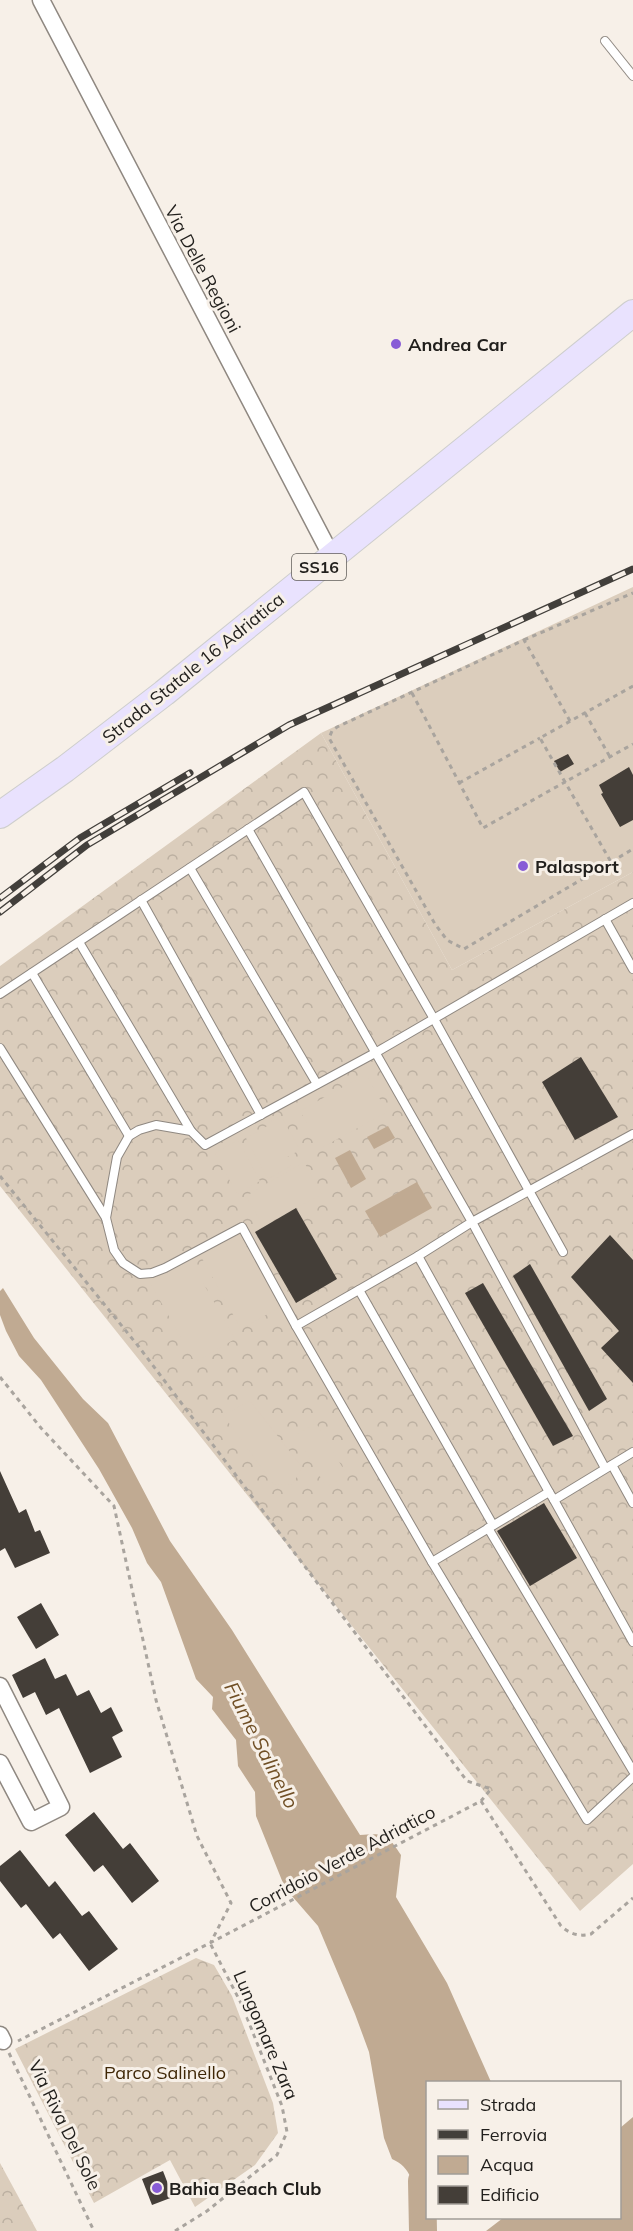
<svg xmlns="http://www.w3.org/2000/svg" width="633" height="2231" font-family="Mulish,sans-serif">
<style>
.forest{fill:url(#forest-crowns)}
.pitch{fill:#dbcdbc}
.water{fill:#c0aa92}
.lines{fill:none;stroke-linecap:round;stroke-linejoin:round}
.river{stroke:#c0aa92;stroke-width:28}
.building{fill:#443e38}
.service-casing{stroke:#8f8881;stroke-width:10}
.minor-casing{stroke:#8f8881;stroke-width:19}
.primary-casing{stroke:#cececd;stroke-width:28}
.path{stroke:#a9a49e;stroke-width:3;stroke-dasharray:4.5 4.5;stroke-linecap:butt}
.service{stroke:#fff;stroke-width:8}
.minor{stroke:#fff;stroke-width:16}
.primary{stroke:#e9e2fe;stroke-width:26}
.rail-casing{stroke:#423f3b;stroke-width:7}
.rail{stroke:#f7f0e8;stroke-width:4.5;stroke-dasharray:14;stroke-linecap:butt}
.poi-dot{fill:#885cd6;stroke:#f7f0e8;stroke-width:2}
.labels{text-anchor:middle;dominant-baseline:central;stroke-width:6;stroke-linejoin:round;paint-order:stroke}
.shield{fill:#f7f0e8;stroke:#615e59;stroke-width:1.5}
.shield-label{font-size:16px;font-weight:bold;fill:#211f1c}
.street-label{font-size:18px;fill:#211f1c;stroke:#f7f0e8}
.poi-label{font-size:18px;font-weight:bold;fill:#211f1c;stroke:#f7f0e8;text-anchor:start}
.park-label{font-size:18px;fill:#3f2706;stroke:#f7f0e8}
.water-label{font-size:20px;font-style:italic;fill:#704f25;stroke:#f7f0e8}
</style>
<defs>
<pattern id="forest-crowns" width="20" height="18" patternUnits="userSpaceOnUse" patternTransform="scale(1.5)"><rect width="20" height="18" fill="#dbcdbc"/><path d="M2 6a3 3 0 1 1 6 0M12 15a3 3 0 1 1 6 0" fill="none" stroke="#bcb0a1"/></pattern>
</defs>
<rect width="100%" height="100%" fill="#f7f0e8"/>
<g class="forest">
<polygon points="321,733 452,970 633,872 633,1864 580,1911 0,1186 0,966"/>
<polygon points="196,1958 214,1965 232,1996 273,2103 278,2133 255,2165 195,2207 170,2160 94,2203 15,2049"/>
<polygon points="0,2163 37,2231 0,2231"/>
</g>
<g class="pitch">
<polygon points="633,587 633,872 452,970 321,733"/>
<polygon points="366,1074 387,1112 321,1148 300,1111"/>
<polygon points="281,1116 300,1150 287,1157 282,1147 291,1166 268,1179 246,1138 269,1125 268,1123"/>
<polygon points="238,1140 260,1181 237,1194 215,1153"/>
<polygon points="304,1162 322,1194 263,1226 246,1196"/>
<polygon points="238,1231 280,1307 241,1329 199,1253"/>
<polygon points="189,1258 235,1339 195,1362 149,1281"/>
<polygon points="250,1401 302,1467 293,1484 274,1485 223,1415"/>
<polygon points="316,1423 347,1475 326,1487 296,1435"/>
</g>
<g class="water">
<polygon points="388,1126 395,1138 374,1149 367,1137"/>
<polygon points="350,1150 366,1179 351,1188 335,1158"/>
<polygon points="417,1182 432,1208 380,1237 365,1211"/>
<path d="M 3,1288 L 34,1338 L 83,1399 L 108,1423 L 170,1541 L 232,1630 L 360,1835 C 386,1833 387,1834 401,1855 L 396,1897 L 447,1983 L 491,2082 L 428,2082 L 429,2218 L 414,2220 C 415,2195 417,2170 392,2159 L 384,2138 L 369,2052 L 355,2014 L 318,1926 L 285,1888 L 256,1816 L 255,1792 L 238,1766 L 236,1740 L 212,1709 L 213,1697 L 196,1679 L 161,1582 L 147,1563 L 132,1528 L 99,1469 L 41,1380 L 19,1356 L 6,1331 L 0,1315 L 0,1291 Z"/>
<polygon points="633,2117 633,2231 486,2231 503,2218 620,2218 620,2128"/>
</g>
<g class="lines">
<polyline class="river" points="422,2181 423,2231"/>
</g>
<g class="building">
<polygon points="568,754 574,764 560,772 554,761"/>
<polygon points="629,767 633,775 633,820 620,827 601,794 603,793 599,785"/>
<polygon points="581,1057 618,1117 575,1140 542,1082"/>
<polygon points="296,1208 337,1279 296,1303 255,1232"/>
<polygon points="610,1235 633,1260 633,1383 601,1348 619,1331 571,1277"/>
<polygon points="530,1264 607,1399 589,1411 513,1276"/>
<polygon points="483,1283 573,1436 553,1446 465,1293"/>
<polygon points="0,1471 19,1513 26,1509 35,1532 40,1530 50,1553 15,1568 5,1548 0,1551"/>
<polygon points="544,1503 577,1558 530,1586 497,1531"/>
<polygon points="41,1603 59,1635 36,1649 17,1617"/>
<polygon points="45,1658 55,1679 66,1674 77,1696 89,1690 101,1713 111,1707 123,1731 112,1737 122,1757 90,1773 59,1708 46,1715 35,1692 23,1698 12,1675"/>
<polygon points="94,1812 123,1849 130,1843 159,1881 132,1903 103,1865 94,1872 65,1835"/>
<polygon points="20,1850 49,1887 55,1881 82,1916 89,1911 118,1949 89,1971 60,1933 53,1939 26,1904 21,1908 0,1881 0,1866"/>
<polygon points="163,2171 173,2197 152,2205 142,2179"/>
</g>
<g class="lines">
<defs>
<g id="service">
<polyline points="605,41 633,76"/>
<polyline points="248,829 472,1222 418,1256"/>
<polyline points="190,868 317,1084"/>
<polyline points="141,900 261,1115"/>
<polyline points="605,919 633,969"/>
<polyline points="79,942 191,1131"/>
<polyline points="32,973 129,1136"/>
<polyline points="0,994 304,792 434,1019 563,1252"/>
<polyline points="0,1048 106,1218"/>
<polyline points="359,1290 493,1525"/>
<polyline points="296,1326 418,1256 549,1492"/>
<polyline points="633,1452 554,1500 633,1642"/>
<polyline points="612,1465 633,1503"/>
<polyline points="605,1468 472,1222 633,1134"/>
<polyline points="554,1500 549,1492 432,1562 587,1820 633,1777"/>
<polyline points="488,1528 633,1771"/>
<polyline points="432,1562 296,1326 242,1227 165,1268 152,1273 140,1274 123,1263 114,1250 106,1218 117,1157 129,1136 139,1130 156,1125 191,1131 205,1145 375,1053 633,903"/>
</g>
<g id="minor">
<polyline points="41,0 332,557"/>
<polyline points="0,1686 61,1807 31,1822 0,1763"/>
<polyline points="0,2035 3,2041"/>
</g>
<polyline id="primary" points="0,815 65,769 164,693 633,313"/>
</defs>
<use href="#service" class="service-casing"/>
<use href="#minor" class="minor-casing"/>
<use href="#primary" class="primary-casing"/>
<g class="path">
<polyline points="524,640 633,593"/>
<polyline points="633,686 540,738 565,782 633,744"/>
<polyline points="412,693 483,828 565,782 611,862"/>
<polyline points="585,713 610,757"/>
<polyline points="570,721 524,640 337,727 332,731 329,738 435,924 447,940 464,949 633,849"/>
<polyline points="459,783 540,738"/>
<polyline points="0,1176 139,1347 467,1781 491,1789 481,1801 210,1943 18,2041"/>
<polyline points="0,1377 41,1428 114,1506 156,1700 197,1836 231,1903 211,1942"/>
<path d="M 481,1801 L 561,1926 C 570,1934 579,1937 591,1934 L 633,1898"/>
<polyline points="9,2053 94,2231"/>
<polyline points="175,2231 207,2211 277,2155 287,2132 282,2106 242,2005 210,1943"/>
</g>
<use href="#service" class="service"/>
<use href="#minor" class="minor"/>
<use href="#primary" class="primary"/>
<defs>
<g id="rail">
<polyline points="0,898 80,838 190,773"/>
<polyline points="0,912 87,845 289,725 633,569"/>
</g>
</defs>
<use href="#rail" class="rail-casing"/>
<use href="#rail" class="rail"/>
</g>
<g class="poi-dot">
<circle cx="396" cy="344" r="6"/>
<circle cx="523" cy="866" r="6"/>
<circle cx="157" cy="2188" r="6"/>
</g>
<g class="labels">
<rect class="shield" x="292" y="554" width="54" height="26" rx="4.5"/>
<g class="shield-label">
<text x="319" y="567">SS16</text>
</g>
<g class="street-label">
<text transform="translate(203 269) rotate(62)">Via Delle Regioni</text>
<text transform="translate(193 668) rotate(-39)">Strada Statale 16 Adriatica</text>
<text transform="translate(342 1859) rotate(-28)">Corridoio Verde Adriatico</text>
<text transform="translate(266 2035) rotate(67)">Lungomare Zara</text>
<text transform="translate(65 2125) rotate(64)">Via Riva Del Sole</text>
</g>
<g class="poi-label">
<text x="408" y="344">Andrea Car</text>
<text x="535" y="866">Palasport</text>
<text x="169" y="2188">Bahia Beach Club</text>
</g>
<g class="park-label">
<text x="165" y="2072">Parco Salinello</text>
</g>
<g class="water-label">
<text transform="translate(262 1745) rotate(63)">Fiume Salinello</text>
</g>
</g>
<rect x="426" y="2081" width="195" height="138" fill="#f7f0e8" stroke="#a19c96" stroke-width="1.5"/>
<rect x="438" y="2100" width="30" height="9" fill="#e9e2fe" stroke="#a19c96" stroke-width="1.5"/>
<text x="480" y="2111" font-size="18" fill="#211f1c">Strada</text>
<rect x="438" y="2130" width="30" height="9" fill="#423f3b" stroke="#a19c96" stroke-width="1.5"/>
<text x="480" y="2141" font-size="18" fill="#211f1c">Ferrovia</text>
<rect x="438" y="2156" width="30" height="18" fill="#c0aa92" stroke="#a19c96" stroke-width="1.5"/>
<text x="480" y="2171" font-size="18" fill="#211f1c">Acqua</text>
<rect x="438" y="2186" width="30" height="18" fill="#443e38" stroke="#a19c96" stroke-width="1.5"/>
<text x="480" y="2201" font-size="18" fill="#211f1c">Edificio</text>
</svg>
